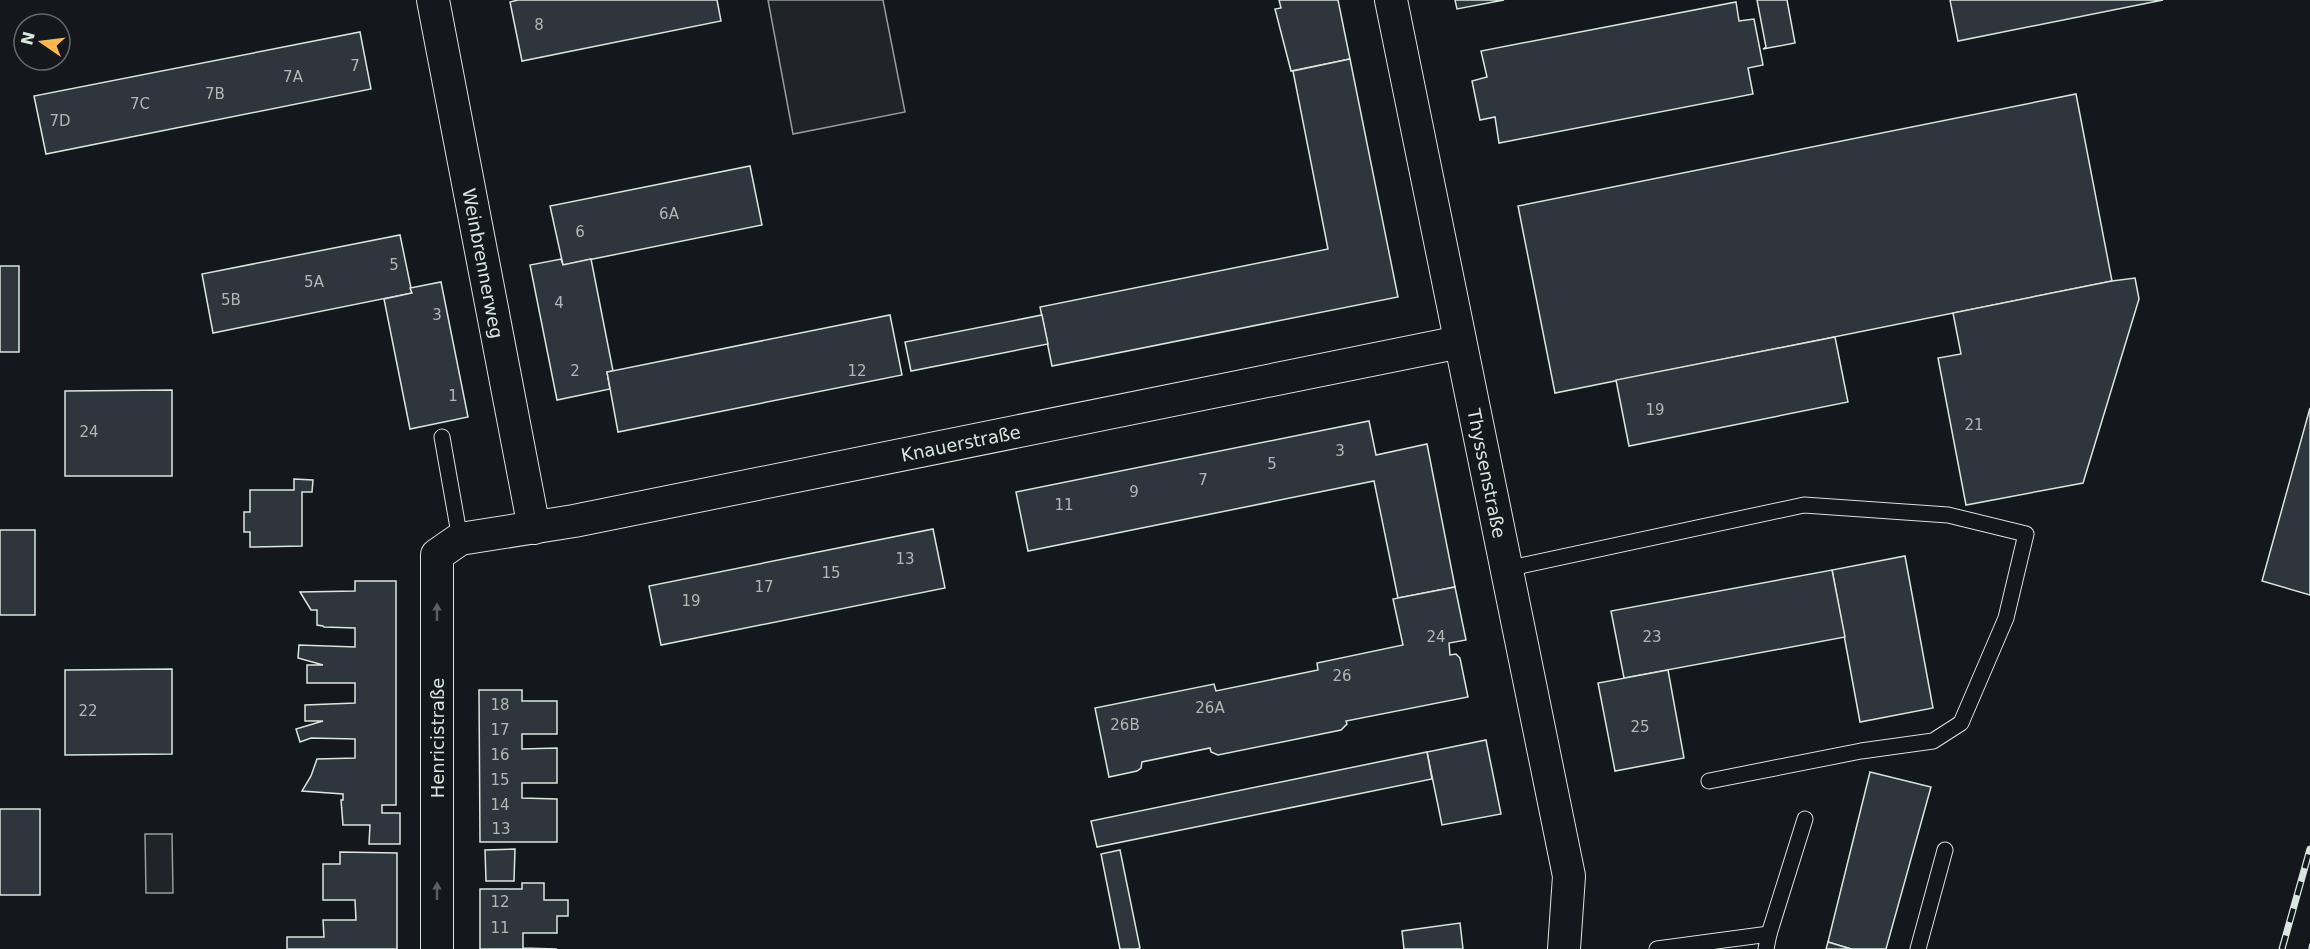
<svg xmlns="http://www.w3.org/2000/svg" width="2310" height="949" font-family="'DejaVu Sans',sans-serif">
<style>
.green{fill:#202428;stroke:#939e99;stroke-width:1.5}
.building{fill:#2c363c;stroke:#d8e6dc;stroke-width:1.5}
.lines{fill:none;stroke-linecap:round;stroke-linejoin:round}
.service-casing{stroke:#d8e6dc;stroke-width:17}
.minor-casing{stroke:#d8e6dc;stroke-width:34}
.service{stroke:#14181c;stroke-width:15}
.minor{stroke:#14181c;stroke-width:32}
.tram{stroke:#d8e6dc;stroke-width:1.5}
.rail-casing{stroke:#d8e6dc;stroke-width:7}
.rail{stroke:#14181c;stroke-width:4.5;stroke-dasharray:14;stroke-linecap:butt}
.oneway{fill:#59605f}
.labels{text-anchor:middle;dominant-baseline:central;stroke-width:4.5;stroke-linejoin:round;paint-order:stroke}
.number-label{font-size:15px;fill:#adbab4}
.street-label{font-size:18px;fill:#d8e6dc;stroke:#14181c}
</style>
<rect width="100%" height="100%" fill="#14181c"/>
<g class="green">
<polygon points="768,0 883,0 905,112 793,134"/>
<polygon points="145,834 172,834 173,893 146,893"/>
</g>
<g class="building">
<polygon points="518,0 717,0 721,21 522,61 510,2"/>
<polygon points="1279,0 1338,0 1350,59 1291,71 1275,9 1281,8"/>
<polygon points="1455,0 1504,0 1457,9"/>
<polygon points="1757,0 1787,0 1795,43 1763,49 1766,47"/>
<polygon points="1950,0 2163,0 1958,41"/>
<polygon points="1736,2 1739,21 1754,19 1763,65 1748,68 1753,94 1499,143 1495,117 1480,120 1472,81 1487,77 1481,51"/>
<polygon points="360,32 371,89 46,154 34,96"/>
<polygon points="1350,59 1398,297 1052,366 1040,307 1328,249 1293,71"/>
<polygon points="2076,94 2112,281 1555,393 1518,206"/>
<polygon points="750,166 762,225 563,265 550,206"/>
<polygon points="400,235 412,293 213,333 202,274"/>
<polygon points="561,259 563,265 591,259 613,371 607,372 610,389 557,400 530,265"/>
<rect x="0" y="266" width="19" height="86"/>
<polygon points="2135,278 2139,299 2083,483 1966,505 1938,358 1961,354 1953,313 2112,281"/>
<polygon points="441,282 468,417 410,429 384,299 412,293 410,288"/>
<polygon points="890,315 902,375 618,432 607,372"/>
<polygon points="1042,315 1048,344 911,371 905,342"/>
<polygon points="1835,337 1848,402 1629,446 1616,380"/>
<polygon points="172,390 172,476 65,476 65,391"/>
<polygon points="2310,408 2310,595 2262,581"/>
<polygon points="1369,421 1376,455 1427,444 1455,587 1398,598 1374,481 1028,551 1016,492"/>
<polygon points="294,479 313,480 312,492 302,492 302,546 250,547 250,532 244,532 244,512 250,512 250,490 294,490"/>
<polygon points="933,529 945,588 661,645 649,586"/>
<rect x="0" y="530" width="35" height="85"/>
<polygon points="1905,556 1933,708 1860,722 1832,570"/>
<polygon points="1832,570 1845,637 1624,678 1611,611"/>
<polygon points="355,581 396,581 396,805 382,805 382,813 400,813 400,844 369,844 370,825 343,825 341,800 343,800 343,794 302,791 311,776 317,759 355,758 355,739 311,738 300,742 296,729 323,721 305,721 305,705 355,703 355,683 307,683 307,665 323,665 298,658 299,645 355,647 355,628 324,627 323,626 317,625 317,610 311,610 300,592 355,591"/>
<polygon points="1455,587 1466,640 1449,643 1450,655 1456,654 1460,658 1468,697 1346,721 1347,724 1341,730 1218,755 1211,752 1210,748 1142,762 1141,768 1137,771 1109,777 1095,708 1214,684 1216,691 1318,670 1317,663 1403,645 1393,599"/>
<polygon points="172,669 172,754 65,755 65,670"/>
<polygon points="1668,670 1684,758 1615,771 1598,683"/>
<polygon points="479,690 522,690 522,701 557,701 557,734 522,734 522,749 557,748 557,783 522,783 522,798 557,799 557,842 480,842"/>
<polygon points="1486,740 1501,814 1442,825 1427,752"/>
<polygon points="1427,752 1432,779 1097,847 1091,821"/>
<polygon points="1870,772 1931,787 1886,949 1851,949 1828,942"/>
<rect x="0" y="809" width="40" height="86"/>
<polygon points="515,849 514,881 486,881 485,850"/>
<polygon points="1120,850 1140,948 1137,949 1120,949 1101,854"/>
<polygon points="340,852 397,853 397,949 287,949 287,937 324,937 323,920 356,920 355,900 323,900 323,864 340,864"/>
<polygon points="522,883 544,883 544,900 568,900 568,916 557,916 557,933 523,933 523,948 557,949 480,949 480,889 522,889"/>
<polygon points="1460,923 1463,949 1404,949 1402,931"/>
<polygon points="1828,942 1851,949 1826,949"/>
</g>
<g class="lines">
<defs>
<g id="service">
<polyline points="442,437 460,539"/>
<polyline points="1506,569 1804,505 1948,515 2026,534 2006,618 1961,723 1933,741 1861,751 1709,781"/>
<polyline points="1769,934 1805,819"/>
<polyline points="1657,949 1769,934 1766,949"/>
<polyline points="1918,949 1945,850"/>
</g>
<g id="minor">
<path id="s1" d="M 433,0 L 534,528"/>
<path id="s2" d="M 1391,0 L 1569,876 L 1564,949"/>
<path id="s3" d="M 437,949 L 437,555 L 460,539 L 574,521 L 1460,342"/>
</g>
</defs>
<use href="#service" class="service-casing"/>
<use href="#minor" class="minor-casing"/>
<use href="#service" class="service"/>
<use href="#minor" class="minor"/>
<polyline class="tram" points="2309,949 2310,944"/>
<defs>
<polyline id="rail" points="2282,949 2310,849"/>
</defs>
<use href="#rail" class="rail-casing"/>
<use href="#rail" class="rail"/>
</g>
<defs><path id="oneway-solid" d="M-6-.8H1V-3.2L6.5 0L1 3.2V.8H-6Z" transform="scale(1.5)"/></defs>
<g class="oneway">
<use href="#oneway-solid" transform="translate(437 612) rotate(-90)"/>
<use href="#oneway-solid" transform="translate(437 891) rotate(-90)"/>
</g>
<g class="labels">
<g class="number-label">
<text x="539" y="25">8</text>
<text x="355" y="66">7</text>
<text x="293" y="77">7A</text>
<text x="215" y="94">7B</text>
<text x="140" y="104">7C</text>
<text x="60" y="121">7D</text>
<text x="669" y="214">6A</text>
<text x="580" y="232">6</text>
<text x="394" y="265">5</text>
<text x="314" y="282">5A</text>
<text x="231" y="300">5B</text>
<text x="559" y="303">4</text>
<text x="437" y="315">3</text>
<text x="575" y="371">2</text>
<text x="857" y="371">12</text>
<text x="453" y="396">1</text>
<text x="1655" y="410">19</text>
<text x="1974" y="425">21</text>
<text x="89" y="432">24</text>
<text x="1340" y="451">3</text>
<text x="1272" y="464">5</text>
<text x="1203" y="480">7</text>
<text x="1134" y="492">9</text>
<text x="1064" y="505">11</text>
<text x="905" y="559">13</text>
<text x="831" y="573">15</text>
<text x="764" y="587">17</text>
<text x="691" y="601">19</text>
<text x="1436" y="637">24</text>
<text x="1652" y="637">23</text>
<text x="1342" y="676">26</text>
<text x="500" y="705">18</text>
<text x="1210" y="708">26A</text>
<text x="88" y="711">22</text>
<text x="1125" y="725">26B</text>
<text x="1640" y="727">25</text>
<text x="500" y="730">17</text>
<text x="500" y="755">16</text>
<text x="500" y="780">15</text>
<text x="500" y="805">14</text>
<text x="501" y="829">13</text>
<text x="500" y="902">12</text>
<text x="500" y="928">11</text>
</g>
<g class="street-label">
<text stroke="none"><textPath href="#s1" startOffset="268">Weinbrennerweg</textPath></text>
<text stroke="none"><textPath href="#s3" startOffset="932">Knauerstraße</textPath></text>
<text stroke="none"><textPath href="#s2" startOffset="483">Thyssenstraße</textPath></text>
<text transform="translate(437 738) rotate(-90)">Henricistraße</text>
</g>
</g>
<g transform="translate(42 42) rotate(284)"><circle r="28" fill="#14181c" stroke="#626a69" stroke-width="1.5"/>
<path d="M0-4.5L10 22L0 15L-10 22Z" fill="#ffb74d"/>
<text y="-9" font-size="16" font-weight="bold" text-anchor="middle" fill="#d8e6dc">N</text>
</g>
</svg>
